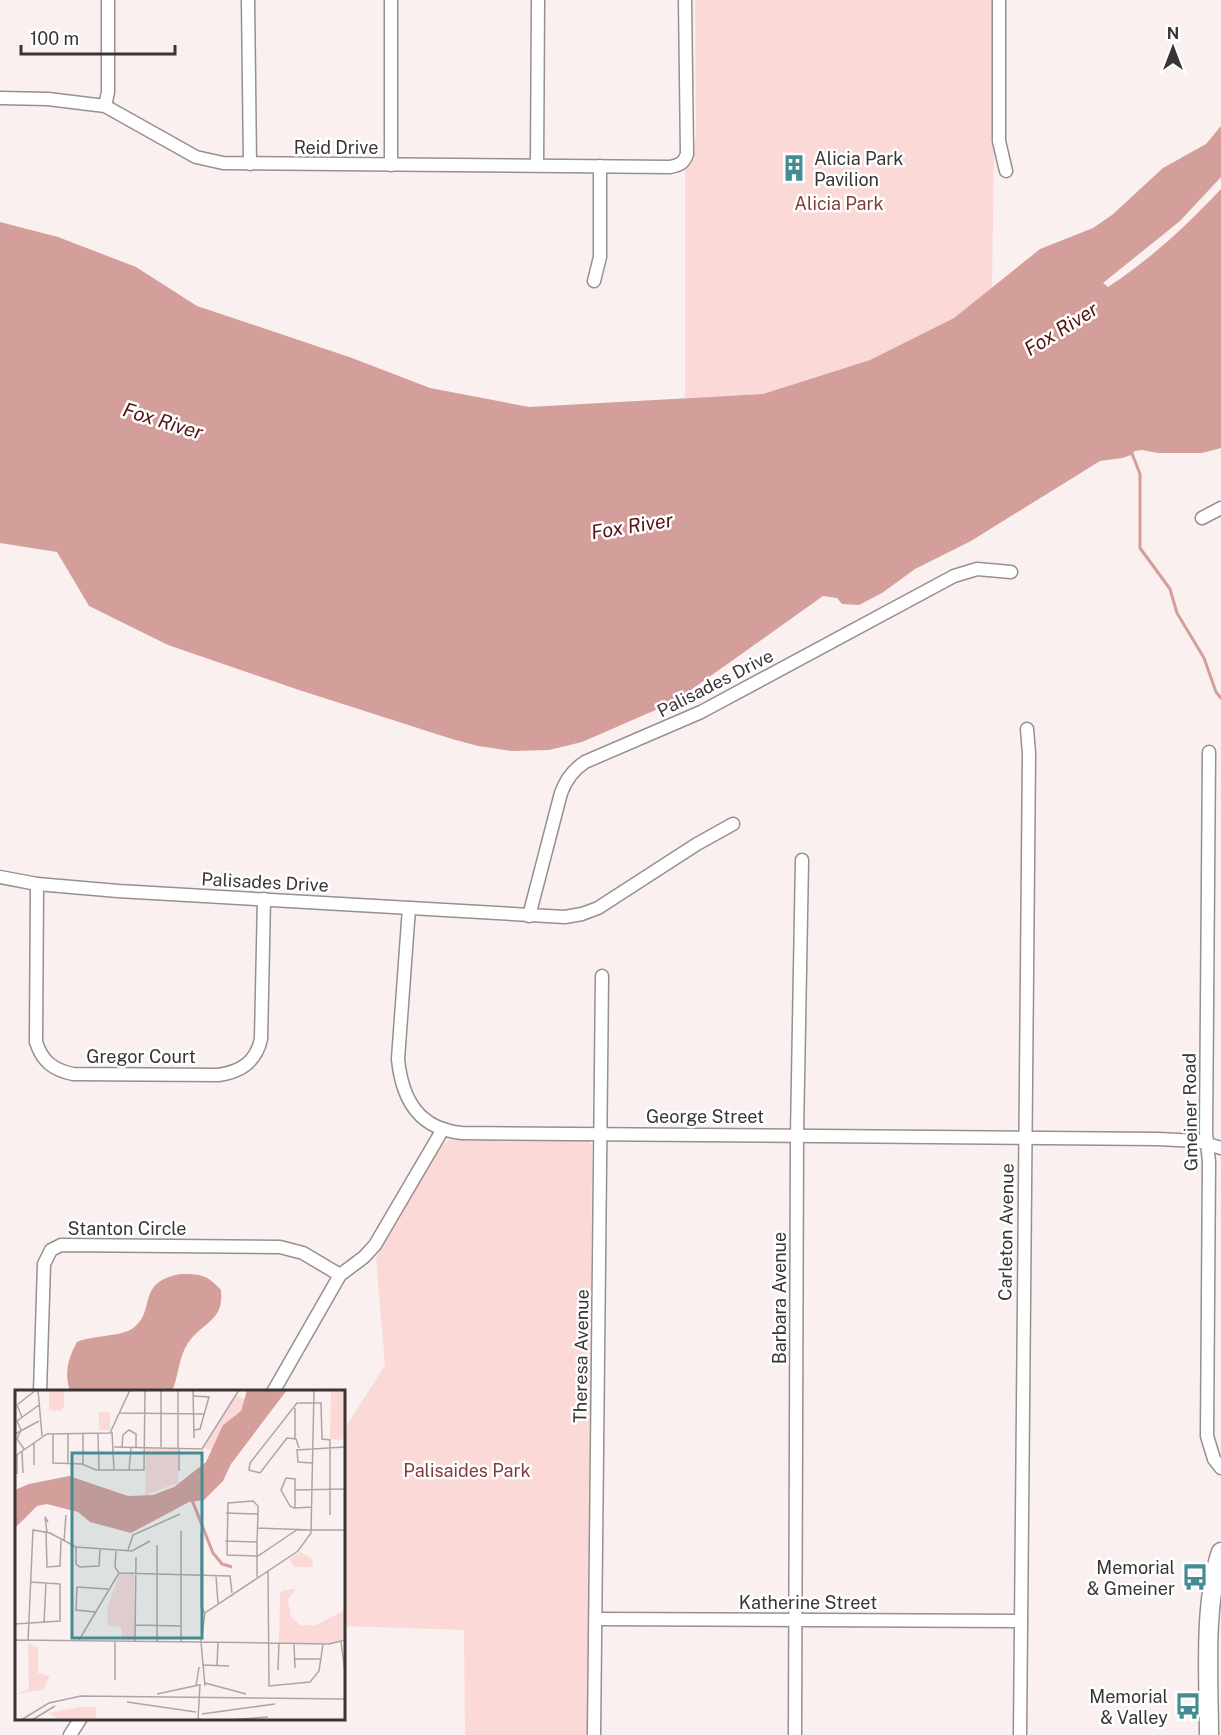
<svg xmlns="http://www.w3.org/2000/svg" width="1221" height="1735" font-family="'Public Sans',sans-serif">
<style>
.green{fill:#fbd9d7}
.water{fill:#d49e9b}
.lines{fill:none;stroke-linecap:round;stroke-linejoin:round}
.stream{stroke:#d49e9b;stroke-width:3}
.minor-casing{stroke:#988f8f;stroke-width:15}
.primary-casing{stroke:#988f8f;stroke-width:21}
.minor{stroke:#fff;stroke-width:12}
.primary{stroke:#fff;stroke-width:18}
.labels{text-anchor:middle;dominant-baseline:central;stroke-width:5;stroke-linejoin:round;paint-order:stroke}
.street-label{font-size:18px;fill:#393535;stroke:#fff}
.poi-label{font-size:18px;fill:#393535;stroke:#fff;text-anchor:end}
.park-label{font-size:18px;fill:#813d3c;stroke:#fff}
.water-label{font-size:20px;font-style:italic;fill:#551517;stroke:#fff}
.inset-river{fill:none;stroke:#d49e9b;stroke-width:3}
.inset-road{fill:none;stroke:#ada5a5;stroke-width:1.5}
.view{fill:#458c92;fill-opacity:0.15;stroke:#458c92;stroke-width:3}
.inset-edge{fill:none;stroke:#393535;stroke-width:3}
</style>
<rect width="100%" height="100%" fill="#faf0ef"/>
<g class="green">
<polygon points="695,0 996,0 992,288 954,318 870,360 763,394 685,398 685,171 693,155 696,134"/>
<polygon points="458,1138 582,1139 587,1140 592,1145 588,1735 465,1735 464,1630 344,1626 344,1430 385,1365 376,1258 440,1147 449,1140"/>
</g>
<g class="water">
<path d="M 1221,126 L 1221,177 L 1180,221 L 1103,283 L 1108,287 C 1152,258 1185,227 1221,189 L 1221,448 L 1202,453 L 1158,453 L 1142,450 L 1135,451 L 1131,455 L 1122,458 L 1100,461 L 971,541 L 915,569 L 882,593 L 859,605 L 842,604 L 837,598 L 823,596 L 674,702 L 582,742 L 549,750 L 512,751 L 478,746 L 452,739 L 296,689 L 168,645 L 89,606 L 57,552 L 0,543 L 0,222 L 58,237 L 136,267 L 197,306 L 352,358 L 430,388 L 529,407 L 763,394 L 870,360 L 954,318 L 1040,249 L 1093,228 L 1112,215 L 1163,168 L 1206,144 Z"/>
<path d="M 181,1274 C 202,1274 207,1275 221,1290 C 224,1322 203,1321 188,1343 C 178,1358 179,1376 172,1391 L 70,1391 C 64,1373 68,1358 77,1342 C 93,1335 118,1337 132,1329 C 158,1311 134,1282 181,1274 Z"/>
</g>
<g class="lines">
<polyline class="stream" points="1131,451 1140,474 1140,548 1170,589 1177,613 1204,658 1216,692 1221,698"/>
<defs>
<g id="minor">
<polyline points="248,0 250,164"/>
<polyline points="391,0 391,165"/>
<polyline points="999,0 999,141 1006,171"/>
<path d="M 0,98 L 48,99 L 105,106 L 196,157 L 223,163 L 670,167 C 680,165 684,163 687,154 L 685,0"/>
<polyline points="105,106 108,92 108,0"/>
<polyline points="537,165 538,0"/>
<polyline points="594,281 600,257 600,166"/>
<polyline points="1202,518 1221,508"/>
<polyline points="1209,752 1206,1133 1209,1162 1207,1436 1214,1459 1221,1468"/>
<polyline points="0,877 37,884 118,891 565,917 582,914 598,908 697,844 733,824"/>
<path d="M 37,884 L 36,1042 C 42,1061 53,1070 73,1074 L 218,1075 C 241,1072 256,1062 261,1039 L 264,899"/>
<path d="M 409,908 L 398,1059 C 402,1100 419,1129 462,1133 L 1158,1139 L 1198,1141 L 1221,1148"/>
<path d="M 529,916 L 561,793 C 566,779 573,770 585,762 L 701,712 L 954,576 L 977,569 L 1011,572"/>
<polyline points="40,1392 44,1264 51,1250 61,1245 280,1247 303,1253 340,1275"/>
<polyline points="273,1392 340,1275 364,1257 375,1245 443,1129"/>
<polyline points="596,1619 1021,1621"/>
<polyline points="70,1735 81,1718"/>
<polyline points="594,1735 602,976"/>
<polyline points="795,1735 797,1134 802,860"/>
<polyline points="1020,1735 1029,753 1027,729"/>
</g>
<path id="primary" d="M 1209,1735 C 1209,1679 1203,1605 1221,1552"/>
</defs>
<use href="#minor" class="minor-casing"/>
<use href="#primary" class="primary-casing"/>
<use href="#minor" class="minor"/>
<use href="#primary" class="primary"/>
</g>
<defs>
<symbol id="building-bare" viewBox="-9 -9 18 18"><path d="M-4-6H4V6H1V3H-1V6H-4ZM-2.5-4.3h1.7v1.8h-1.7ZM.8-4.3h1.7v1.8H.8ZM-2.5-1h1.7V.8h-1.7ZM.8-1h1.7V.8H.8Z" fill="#458c92" stroke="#fff" stroke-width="2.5" paint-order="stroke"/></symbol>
<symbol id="bus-bare" viewBox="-9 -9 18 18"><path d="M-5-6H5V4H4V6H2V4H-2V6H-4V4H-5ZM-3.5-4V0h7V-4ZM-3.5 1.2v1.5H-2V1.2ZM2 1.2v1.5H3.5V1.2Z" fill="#458c92" stroke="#fff" stroke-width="2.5" paint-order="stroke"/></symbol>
</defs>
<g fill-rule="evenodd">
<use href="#building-bare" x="775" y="149" width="38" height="38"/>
<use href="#bus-bare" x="1176" y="1558" width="38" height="38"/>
<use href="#bus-bare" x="1169" y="1687" width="38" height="38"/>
</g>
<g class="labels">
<g class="street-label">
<text x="336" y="147">Reid Drive</text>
<text transform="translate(715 683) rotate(-27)">Palisades Drive</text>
<text transform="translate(265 882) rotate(3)">Palisades Drive</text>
<text x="141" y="1056">Gregor Court</text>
<text transform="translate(1190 1112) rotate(-91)">Gmeiner Road</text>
<text x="705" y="1116">George Street</text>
<text x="127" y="1228">Stanton Circle</text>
<text transform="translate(1006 1232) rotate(-89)">Carleton Avenue</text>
<text transform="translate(779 1298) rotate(-90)">Barbara Avenue</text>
<text transform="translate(581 1356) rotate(-89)">Theresa Avenue</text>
<text x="808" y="1602">Katherine Street</text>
</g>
<g class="poi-label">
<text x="814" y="158" text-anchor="start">Alicia Park<tspan x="814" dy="21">Pavilion</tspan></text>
<text x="1175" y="1567">Memorial<tspan x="1175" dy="21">&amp; Gmeiner</tspan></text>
<text x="1168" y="1696">Memorial<tspan x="1168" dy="21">&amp; Valley</tspan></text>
</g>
<g class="park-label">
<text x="839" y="203">Alicia Park</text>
<text x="467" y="1470">Palisaides Park</text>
</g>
<g class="water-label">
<text transform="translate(1061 329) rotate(-32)">Fox River</text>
<text transform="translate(163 421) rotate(17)">Fox River</text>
<text transform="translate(632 526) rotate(-9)">Fox River</text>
</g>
</g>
<g transform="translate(15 1390)">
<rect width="330" height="330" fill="#faf0ef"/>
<path d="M 34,0 L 49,0 L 49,16 L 45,21 L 34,20 ZM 316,0 L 330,0 L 330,50 L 315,49 ZM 221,5 L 229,9 L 226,21 L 208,35 L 198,60 L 189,58 ZM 84,22 L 95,22 L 95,40 L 84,40 ZM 131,58 L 163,59 L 163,93 L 130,105 ZM 285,162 L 297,169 L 298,177 L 279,177 L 274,169 ZM 119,184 L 120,249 L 107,251 L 106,237 L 93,236 L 92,218 L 104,185 ZM 281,199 L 273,210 L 276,227 L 285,235 L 301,235 L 330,220 L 330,249 L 322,253 L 264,253 L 265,204 L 268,200 ZM 13,253 L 23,257 L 23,283 L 35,286 L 28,300 L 0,304 L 14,299 ZM 65,317 L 81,317 L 81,330 L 45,330 L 33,323 Z" fill="#fbd9d7"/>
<path d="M 232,0 L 272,0 L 216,74 L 208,91 L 189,110 L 174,112 L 116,143 L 75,132 L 63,122 L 32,114 L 22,116 L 0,138 L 0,100 L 14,94 L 54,86 L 113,106 L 138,105 L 159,97 L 191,72 L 208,35 L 226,21 Z" fill="#d49e9b"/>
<path class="inset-river" d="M 177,110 L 198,163 L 207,174 L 217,177"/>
<path class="inset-road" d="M 23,0 L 27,46M 146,0 L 146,57M 178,0 L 179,48M 179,6 L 194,7 L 185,39 L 179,40M 280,18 L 280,49M 105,23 L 189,24M 7,27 L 2,15 L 21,0M 97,42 L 99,80M 0,44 L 24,31M 38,44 L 38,73 L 67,74 L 81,80 L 129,80 L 130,0M 53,44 L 53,73M 83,44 L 84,80M 99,57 L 187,59 L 224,0M 107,57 L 108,45 L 114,40 L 121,44 L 121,57M 163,58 L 163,0M 164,58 L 164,81M 284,58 L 281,49 L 272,48 L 245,83 L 234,80 L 235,73 L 282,13 L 306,13 L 307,49 L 315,50 L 315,125M 9,59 L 2,49 L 6,40 L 2,31 L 24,15M 7,61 L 8,83M 2,65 L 2,84M 0,66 L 32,44 L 95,43 L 115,0M 297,73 L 283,72 L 282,60 L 330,57M 68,74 L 68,44M 19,75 L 19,53M 114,80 L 116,57M 280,100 L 330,99M 280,118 L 280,89 L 271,88 L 266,100 L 275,116 L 279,118 L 280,118 L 297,117M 211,123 L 243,124M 243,138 L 295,140M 295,140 L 330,140M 31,141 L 32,177 L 45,176 L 46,150M 32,142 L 30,127 L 33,132M 186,143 L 186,216 L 190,223M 49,151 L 51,125M 210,151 L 242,152M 61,157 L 61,174 L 65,177 L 84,176 L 85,159M 101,160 L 100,177 L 104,183 L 215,186 L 217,203M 113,160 L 118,145 L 165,124M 253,180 L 254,296 L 295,292 L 304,281 L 308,254M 201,186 L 203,213M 242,187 L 242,152 L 243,124 L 243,116 L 238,111 L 213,113 L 212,165 L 242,166 L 243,166 L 283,139M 80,222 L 61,220 L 62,197 L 93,199M 29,233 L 31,192M 0,234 L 45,231 L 45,194 L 15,192M 120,235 L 166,236M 0,250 L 186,252M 64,250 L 104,183M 13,251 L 18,140 L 35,143 L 61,157 L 117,161 L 135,151M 120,251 L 121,167M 142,252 L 142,155M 166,252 L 166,141M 186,252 L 314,254 L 330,250M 326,252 L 330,282M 279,254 L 280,278M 279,269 L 306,269M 187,275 L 214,276M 202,276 L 203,252M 263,280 L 264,253M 0,284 L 0,250M 100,290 L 100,251M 190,293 L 231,304M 181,296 L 184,277M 190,296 L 186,252 L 190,223 L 283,161 L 296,143 L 299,0M 142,304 L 184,295M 112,312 L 181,322M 187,324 L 260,314M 6,330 L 34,313 L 66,306 L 330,309M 17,330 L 40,316M 183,330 L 185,294M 212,330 L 253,327"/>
<path class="view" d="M 57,63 L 187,63 L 187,248 L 57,248 Z"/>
<rect width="330" height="330" class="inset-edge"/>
</g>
<g transform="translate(1173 48)" stroke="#ffffff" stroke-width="4.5" paint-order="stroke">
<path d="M0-4.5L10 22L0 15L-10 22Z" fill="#393535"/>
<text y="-9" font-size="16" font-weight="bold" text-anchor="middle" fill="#393535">N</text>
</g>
<path d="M21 45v9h154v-9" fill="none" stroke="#393535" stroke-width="3"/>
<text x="30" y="45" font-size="18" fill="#393535" stroke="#ffffff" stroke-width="4.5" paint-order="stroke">100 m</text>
</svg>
